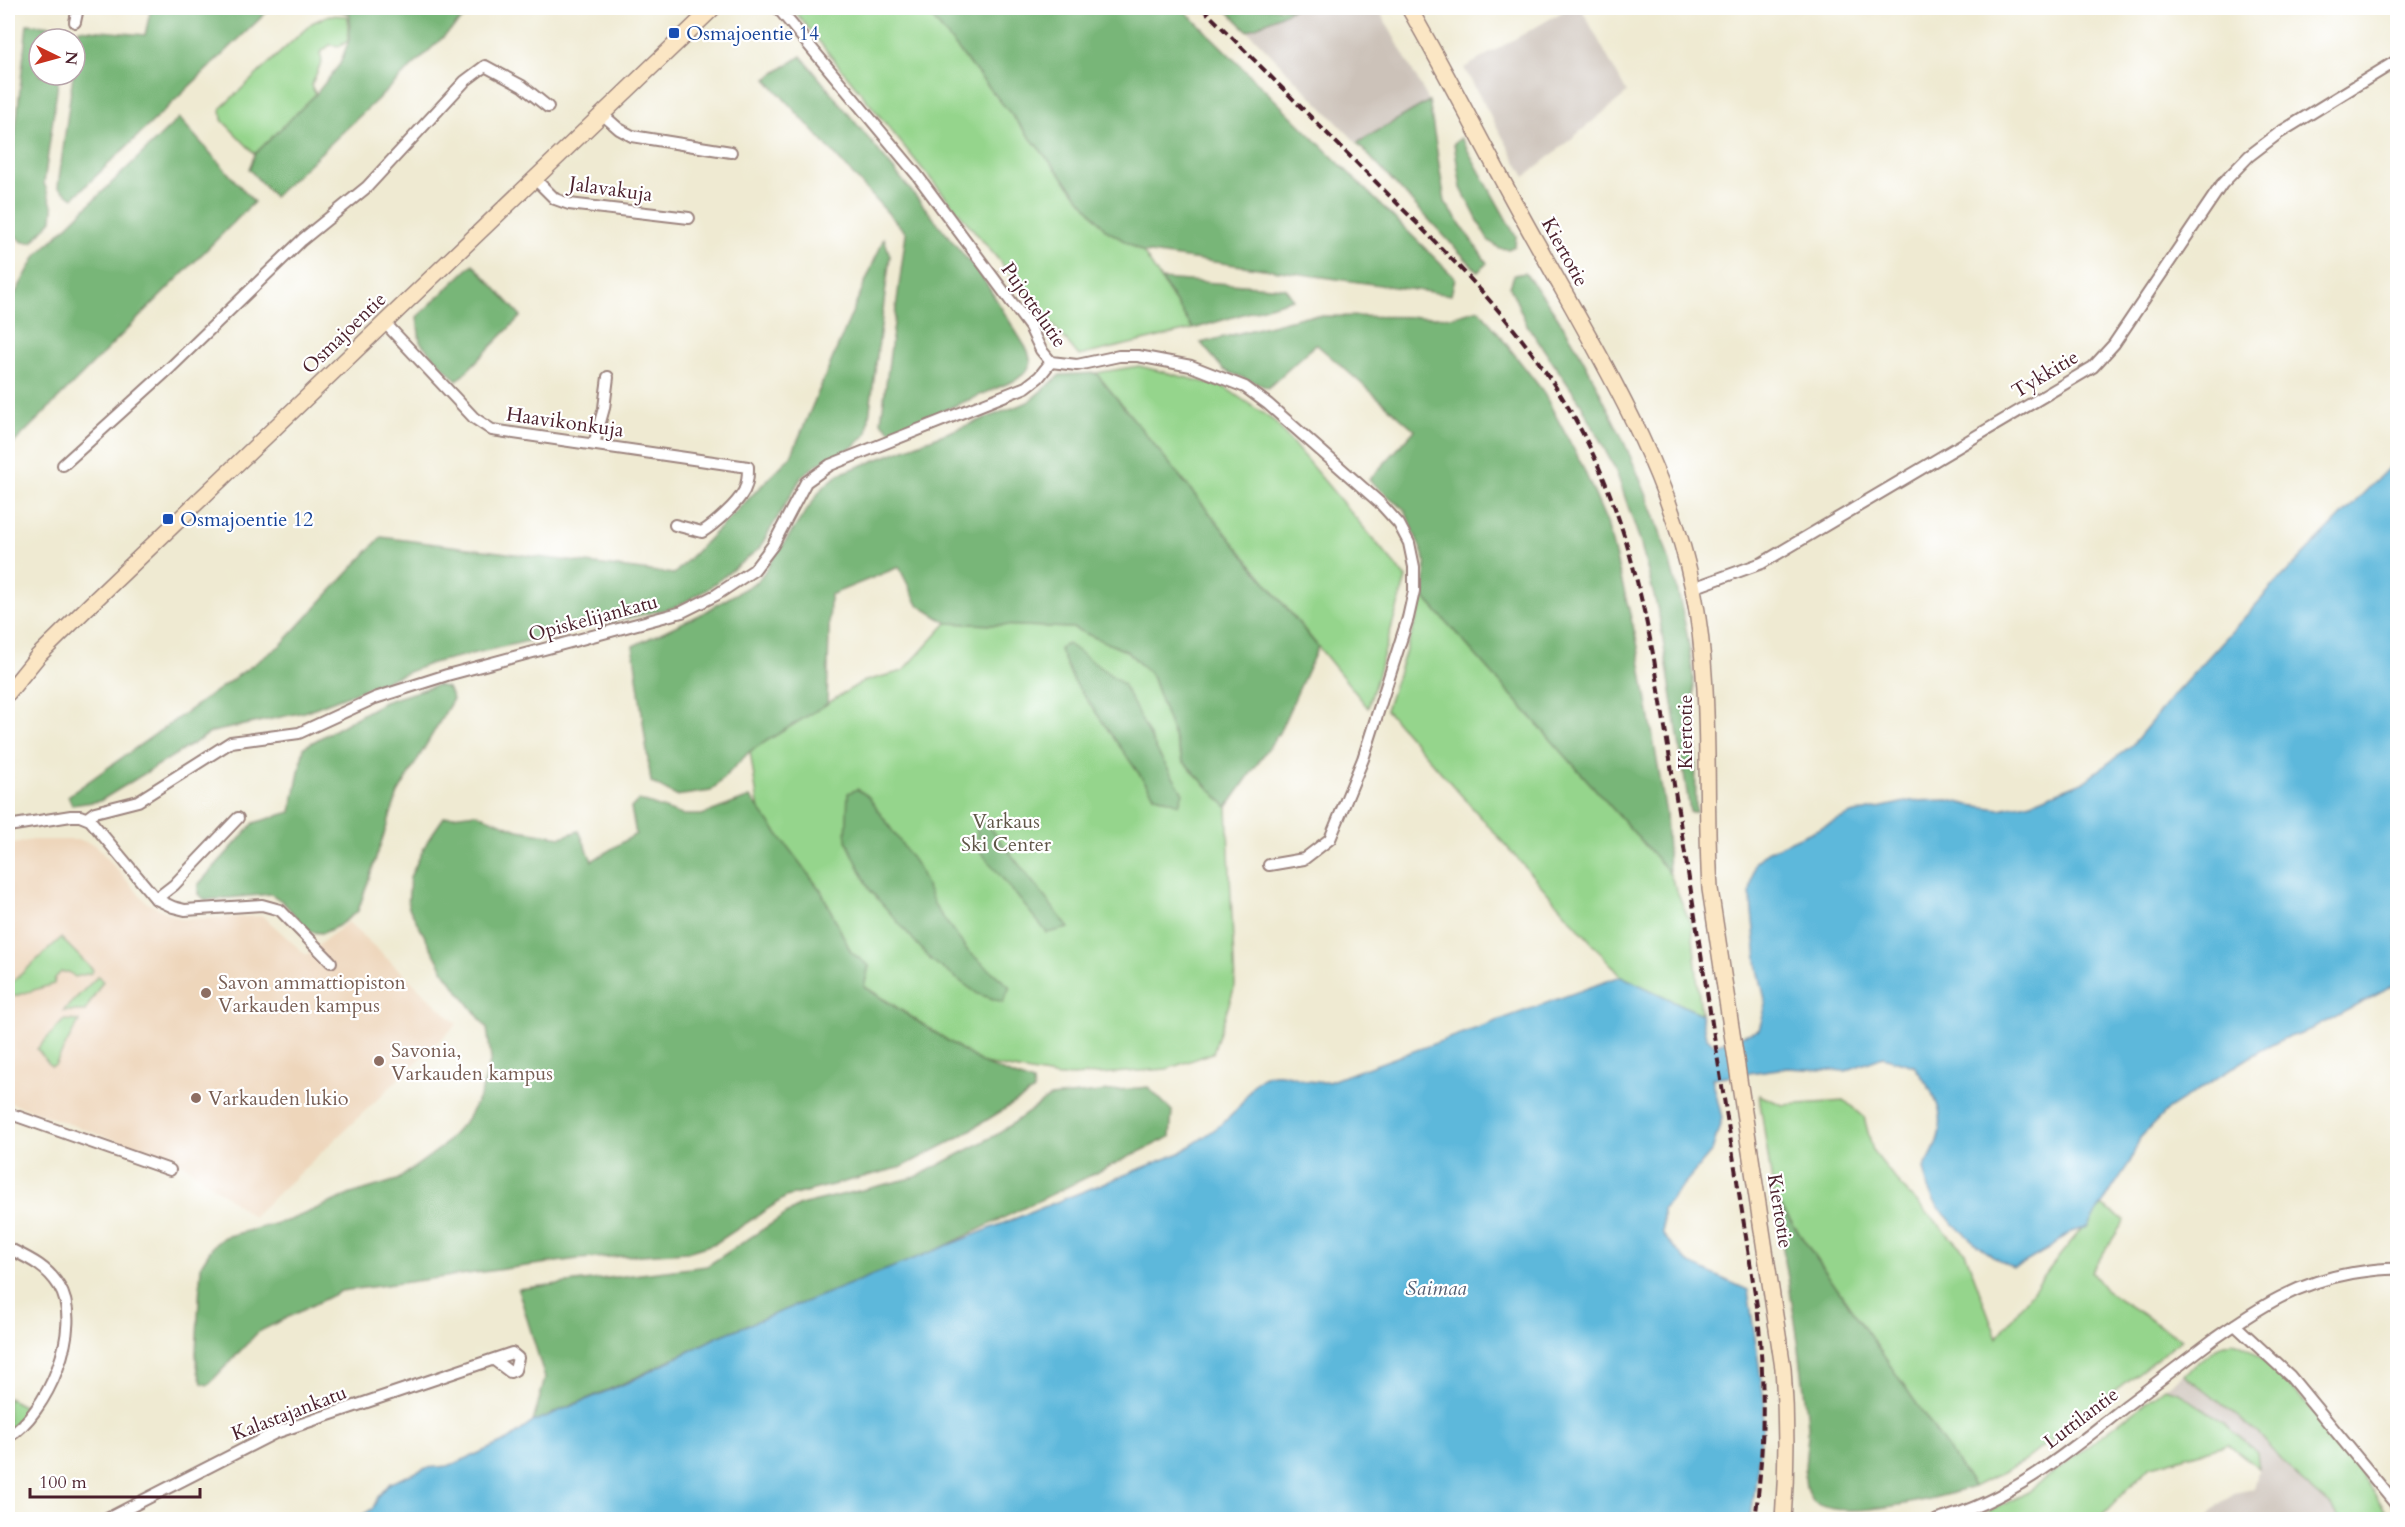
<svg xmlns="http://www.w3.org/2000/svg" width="2405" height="1527" font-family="Cardo,serif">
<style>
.built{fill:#eed6bb}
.industrial{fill:#ccc2b9}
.green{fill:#95d58c;stroke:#707a5c;stroke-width:1.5}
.forest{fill:#78b678;stroke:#616a52;stroke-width:1.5}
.water{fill:#5db8db;stroke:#546c83;stroke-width:1.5}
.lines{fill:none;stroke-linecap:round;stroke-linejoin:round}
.street-casing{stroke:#9c847e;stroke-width:14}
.secondary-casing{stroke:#9c847e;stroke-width:18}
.street{stroke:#fff;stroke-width:10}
.secondary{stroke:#fbe6c4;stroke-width:15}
.rail{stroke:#4a1f2b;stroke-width:4;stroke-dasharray:9 4.5;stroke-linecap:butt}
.transit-dot{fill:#1a4fb4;stroke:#fff;stroke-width:2}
.education-dot{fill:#8d6e63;stroke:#fff;stroke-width:2}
.labels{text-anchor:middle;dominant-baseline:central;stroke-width:4.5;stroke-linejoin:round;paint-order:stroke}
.transit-label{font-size:20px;fill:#164399;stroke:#fff;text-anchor:start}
.street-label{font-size:20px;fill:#4a1f2b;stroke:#fff}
.park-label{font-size:20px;fill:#605648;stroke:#fff}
.education-label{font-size:20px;fill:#785e54;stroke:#fff;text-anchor:start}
.water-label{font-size:21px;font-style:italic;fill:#525c71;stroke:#fff}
</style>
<rect width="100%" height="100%" fill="#fff"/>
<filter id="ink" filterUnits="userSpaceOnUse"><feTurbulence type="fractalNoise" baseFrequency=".0167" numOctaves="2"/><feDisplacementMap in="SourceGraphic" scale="12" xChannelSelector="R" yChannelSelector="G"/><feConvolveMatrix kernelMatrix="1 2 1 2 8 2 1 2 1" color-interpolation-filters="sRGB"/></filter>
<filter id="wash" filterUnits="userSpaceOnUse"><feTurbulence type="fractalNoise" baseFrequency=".008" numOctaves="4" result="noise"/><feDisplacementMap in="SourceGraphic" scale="24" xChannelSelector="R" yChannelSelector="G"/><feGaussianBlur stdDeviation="1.35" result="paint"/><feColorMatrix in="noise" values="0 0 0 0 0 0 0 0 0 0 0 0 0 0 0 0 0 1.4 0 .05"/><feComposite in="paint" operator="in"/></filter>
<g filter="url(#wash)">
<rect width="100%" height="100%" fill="#efead2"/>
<polygon class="built" points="33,840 80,840 95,845 147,903 182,919 263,916 306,955 348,922 457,1024 253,1217 187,1166 8,1102 8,844"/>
<g class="industrial">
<polygon points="1295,8 1378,8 1429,101 1357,143 1248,31"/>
<polygon points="1569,8 1581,8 1627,93 1525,177 1464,68"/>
<polygon points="2184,1374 2258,1433 2292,1472 2331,1506 2339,1519 2205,1519 2221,1503 2233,1493 2254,1489 2259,1468 2257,1453 2217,1418 2178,1392 2164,1388"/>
</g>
<g class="green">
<polygon points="792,8 924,8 1106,230 1143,252 1193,329 1079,356 920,166"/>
<polygon points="329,15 348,16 348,41 340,46 330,45 320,53 322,61 311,86 316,94 255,154 222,120 221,108 312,23"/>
<polygon points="1139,366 1224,387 1274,421 1406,578 1368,708 1096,373"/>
<polygon points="1424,597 1669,872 1692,927 1701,1014 1621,976 1386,710"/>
<polygon points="947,623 1073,628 1128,652 1152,676 1183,761 1227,807 1235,986 1213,1053 1167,1069 1059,1077 984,1064 864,986 869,966 851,952 821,891 759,811 750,751 862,682 903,671"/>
<polygon points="61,938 93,970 91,973 75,977 69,972 61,972 55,978 54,984 8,998 8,986"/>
<polygon points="98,976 103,981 85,1011 63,1011"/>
<polygon points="64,1020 79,1021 55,1065 51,1066 37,1049"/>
<polygon points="1759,1095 1783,1105 1845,1101 1864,1117 1873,1151 1901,1186 1965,1252 1997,1338 2061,1254 2101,1205 2125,1220 2091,1272 2106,1291 2182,1339 2023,1462 1974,1487 1774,1197"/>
<path d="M 2233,1342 C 2274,1350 2366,1477 2388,1515 L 2379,1519 L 2339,1519 L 2331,1506 L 2292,1472 L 2258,1433 L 2184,1374 L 2221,1345 Z"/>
<polygon points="2164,1388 2178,1392 2217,1418 2243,1439 2257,1453 2259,1468 2228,1444 2149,1467 2102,1516 2075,1517 2072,1520 1992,1520 1986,1513 2028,1492"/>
<polygon points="8,1398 29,1409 19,1421 8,1429"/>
</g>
<g class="forest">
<polygon points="151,8 271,8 73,198 58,187 73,75 75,75 79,29 145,35"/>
<polygon points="332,8 474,8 274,197 249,169 255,154 316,94 340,64 349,40 350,14"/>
<polygon points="924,8 1182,8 1455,278 1451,295 1143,252 1106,230"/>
<polygon points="1224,8 1295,8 1248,31"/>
<polygon points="27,24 66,27 64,39 39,39 39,75 59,75 44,183 53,208 52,220 32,242 23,242 8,230 8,202"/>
<polygon points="801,56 984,280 1028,351 1031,363 1026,372 1016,380 892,432 881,422 906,233 766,79"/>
<polygon points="1429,101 1445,202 1487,263 1478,272 1357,143"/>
<polygon points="179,118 254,202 8,449 8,307 36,256"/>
<polygon points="1461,138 1516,237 1515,246 1508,249 1499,248 1488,240 1461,188 1454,143"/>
<polygon points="884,238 890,256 867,433 855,446 818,464 802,476 759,549 706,590 676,607 432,663 304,712 212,732 100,801 72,805 68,796 281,645 381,537 674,574 791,456"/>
<polygon points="473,264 521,316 457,381 420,342 417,317"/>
<path d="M 1525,273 C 1537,289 1550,304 1560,321 C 1578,347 1592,376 1606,405 C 1649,490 1683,580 1693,676 C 1697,721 1695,767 1696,812 L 1690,812 L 1659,615 L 1640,541 L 1616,471 L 1580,402 L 1527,325 L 1510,287 L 1514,275 Z"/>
<polygon points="1161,279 1285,288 1293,299 1193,329"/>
<polygon points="1479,309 1542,390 1581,463 1607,523 1637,642 1666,814 1669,872 1424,597 1426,562 1405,510 1369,480 1415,430 1316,344 1268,388 1224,370 1201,343 1306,316 1451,317"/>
<polygon points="1096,373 1318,647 1279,733 1227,807 1183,761 1152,676 1128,652 1073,628 947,623 918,605 899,567 830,595 827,704 750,751 711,791 676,796 651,782 633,646 701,614 758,581 822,488 839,474 1028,402 1060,375"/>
<polygon points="1068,644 1123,684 1160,756 1183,793 1179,804 1154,795 1073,680 1059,648"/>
<polygon points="437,685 448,688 453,699 398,793 358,911 338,926 323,933 310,932 283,902 271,894 206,900 198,894 198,885 254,823 291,812 304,747 384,702"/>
<polygon points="857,789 868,796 918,867 936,908 968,951 1010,987 1003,1002 978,994 931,960 870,890 846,840 848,793"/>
<polygon points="750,797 821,891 851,952 869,966 864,987 984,1064 1033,1083 1034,1091 956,1139 902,1167 786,1197 716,1243 687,1252 578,1259 341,1291 258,1332 208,1385 202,1383 198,1371 196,1354 201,1265 213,1246 224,1237 290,1220 351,1194 397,1180 442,1147 467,1119 481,1094 491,1059 487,1028 445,973 408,906 410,877 428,840 444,817 476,813 518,830 561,837 579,831 592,861 636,834 631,808 639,800 682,815 702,815"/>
<polygon points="980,815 1069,928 1047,933 980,851 975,821"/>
<polygon points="1148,1087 1172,1111 1170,1137 937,1250 717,1337 631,1380 533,1422 545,1378 518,1289 707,1266 800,1205 916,1177 998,1134 1050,1097"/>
<path d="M 1774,1197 L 1974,1487 C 1941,1497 1843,1523 1814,1502 C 1798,1490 1808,1449 1808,1432 C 1808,1415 1805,1398 1803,1382 C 1797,1320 1784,1258 1774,1197 Z"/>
</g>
<path class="water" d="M 2397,459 L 2397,984 L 2312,1029 L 2283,1039 L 2258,1052 L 2168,1109 L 2140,1138 L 2130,1162 L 2087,1227 L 2071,1232 L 2048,1249 L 2024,1263 L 2013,1267 C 1988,1257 1940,1217 1929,1191 C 1926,1185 1926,1175 1924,1168 C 1951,1124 1943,1105 1914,1066 L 1883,1057 L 1845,1071 L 1786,1068 L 1712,1078 L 1722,1118 L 1712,1151 L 1663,1209 L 1663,1235 L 1688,1263 L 1748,1290 L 1765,1406 L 1751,1519 L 355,1520 L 373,1508 L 378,1497 L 390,1483 L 426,1468 L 448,1466 L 470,1457 L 508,1440 L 533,1422 L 631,1381 L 717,1337 L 1180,1153 C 1201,1138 1226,1125 1241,1104 C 1250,1091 1255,1076 1273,1074 C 1286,1072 1297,1079 1309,1081 C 1315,1082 1322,1082 1328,1082 L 1621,976 L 1701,1014 L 1706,1037 L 1715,1045 L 1759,1030 L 1766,1004 L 1758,969 L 1750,892 L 1755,863 L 1767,852 L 1851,814 L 1910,801 L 1949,800 L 1969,805 L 2000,809 L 2035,801 L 2085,781 L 2132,745 L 2170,699 L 2274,585 Z"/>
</g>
<g filter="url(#ink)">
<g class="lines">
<defs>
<g id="street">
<polyline points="778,8 917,175 1030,327 1041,350 1051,362 1077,365 1119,356 1138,356 1191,366 1245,387 1268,404 1380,503 1399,524 1409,543 1414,567 1414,591 1408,618 1363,759 1330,839 1304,859 1269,865"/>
<polyline points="75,22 78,8"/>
<polyline points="602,114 619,129 632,136 731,152"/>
<polyline points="535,179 555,199 569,204 689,218"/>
<path d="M 385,323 L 474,418 L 492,430 L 748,467 C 748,475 748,483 744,491 C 737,504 715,524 702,532 L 675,525"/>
<polyline points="594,444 604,408 608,377"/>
<polyline points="63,465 171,367 302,240 367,187 465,81 485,66 522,86 548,107"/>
<polyline points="1693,588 1762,563 2093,367 2114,344 2222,184 2249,156 2279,133 2398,60"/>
<polyline points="87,818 95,812 138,801 231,742 299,733 375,698 447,675 682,612 716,595 754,570 773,545 806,482 830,465 1026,387 1039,377 1051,362"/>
<polyline points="8,826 71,816 80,816 90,820 156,899 173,907 185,910 262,905 280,910 331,962"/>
<polyline points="156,899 174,885 238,818"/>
<polyline points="8,1113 170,1170"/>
<path d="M 8,1248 C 28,1258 47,1266 59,1286 C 85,1327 46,1415 8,1437"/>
<polyline points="2235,1325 2290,1376 2398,1507"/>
<polyline points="105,1520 275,1433 512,1353 518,1358 515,1370 510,1372 494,1360"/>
<path d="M 1937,1520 C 2010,1501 2070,1451 2127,1405 C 2156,1383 2185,1361 2214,1339 C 2260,1307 2296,1283 2352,1273 C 2367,1271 2383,1268 2398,1269"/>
</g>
<g id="secondary">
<path d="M 1409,8 C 1454,86 1494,168 1539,247 C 1599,356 1668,465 1693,589 C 1713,688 1704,788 1710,889 L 1783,1368 C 1787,1419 1787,1468 1783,1520"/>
<polyline points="8,693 38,656 92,603 713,8"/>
</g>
</defs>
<use href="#street" class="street-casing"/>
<use href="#secondary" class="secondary-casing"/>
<use href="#street" class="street"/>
<use href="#secondary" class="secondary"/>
<path class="rail" d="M 1202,8 C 1260,65 1317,124 1375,181 C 1450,257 1522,325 1575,419 C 1617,494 1638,576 1654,659 L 1757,1306 C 1765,1382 1765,1444 1755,1520"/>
</g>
</g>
<g class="transit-dot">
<rect x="668" y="27" width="12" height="12" rx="3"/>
<rect x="162" y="513" width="12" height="12" rx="3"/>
</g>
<g class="education-dot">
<circle cx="206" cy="993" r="6"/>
<circle cx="379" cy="1061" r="6"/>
<circle cx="196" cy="1098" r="6"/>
</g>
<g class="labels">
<g class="transit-label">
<text x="686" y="33">Osmajoentie 14</text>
<text x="180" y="519">Osmajoentie 12</text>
</g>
<g class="street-label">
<text transform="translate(611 189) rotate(8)">Jalavakuja</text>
<text transform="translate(1565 252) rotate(61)">Kiertotie</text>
<text transform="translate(1034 305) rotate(55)">Pujottelutie</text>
<text transform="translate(344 333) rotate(-44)">Osmajoentie</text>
<text transform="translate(2045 374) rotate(-31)">Tykkitie</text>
<text transform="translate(565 422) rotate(8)">Haavikonkuja</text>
<text transform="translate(593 618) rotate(-15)">Opiskelijankatu</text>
<text transform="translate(1685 732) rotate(-90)">Kiertotie</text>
<text transform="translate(1780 1211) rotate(81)">Kiertotie</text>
<text transform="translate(289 1413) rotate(-21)">Kalastajankatu</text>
<text transform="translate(2081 1418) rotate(-37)">Luttilantie</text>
</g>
<g class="park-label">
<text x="1006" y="821">Varkaus<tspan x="1006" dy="23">Ski Center</tspan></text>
</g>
<g class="education-label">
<text x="218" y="982">Savon ammattiopiston<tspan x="218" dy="23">Varkauden kampus</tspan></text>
<text x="391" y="1050">Savonia,<tspan x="391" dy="23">Varkauden kampus</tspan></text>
<text x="208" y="1098">Varkauden lukio</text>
</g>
<g class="water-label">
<text x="1436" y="1288">Saimaa</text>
</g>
</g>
<rect width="2405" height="1527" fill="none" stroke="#fff" stroke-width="30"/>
<g transform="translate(57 57) rotate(95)"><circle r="28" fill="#ffffff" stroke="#b7a5aa" stroke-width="1.5"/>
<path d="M0-4.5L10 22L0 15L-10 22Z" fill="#c8321e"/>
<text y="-9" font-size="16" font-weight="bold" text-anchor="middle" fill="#4a1f2b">N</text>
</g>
<path d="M30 1488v9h170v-9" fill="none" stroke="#4a1f2b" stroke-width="3"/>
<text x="39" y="1488" font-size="18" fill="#4a1f2b" stroke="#ffffff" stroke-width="4.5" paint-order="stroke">100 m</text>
</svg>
